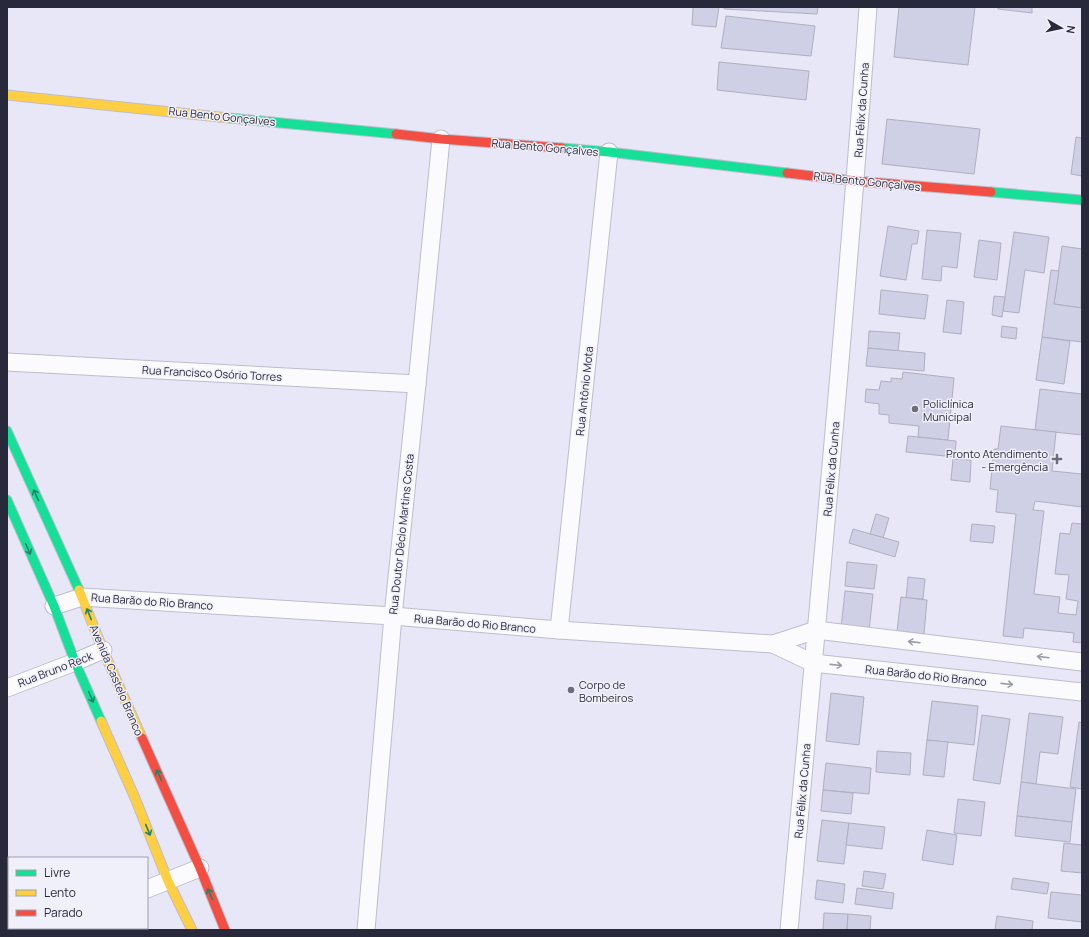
<svg xmlns="http://www.w3.org/2000/svg" width="1089" height="937" font-family="Manrope,sans-serif">
<style>
.building{fill:#cfcfe6;stroke:#afafbe}
.lines{fill:none;stroke-linecap:round;stroke-linejoin:round}
.street-casing{stroke:#bdbdcd;stroke-width:19}
.fast-casing{stroke:#bdbdcd;stroke-width:11}
.slow-casing{stroke:#bdbdcd;stroke-width:11}
.jam-casing{stroke:#bdbdcd;stroke-width:11}
.street{stroke:#fbfbfe;stroke-width:17}
.fast{stroke:#16e098;stroke-width:9}
.slow{stroke:#ffcf43;stroke-width:9}
.jam{stroke:#f24e42;stroke-width:9}
.oneway{stroke:#20846a}
.oneway2{stroke:#9c9ca7}
.poi-dot{fill:#6c6c7d;stroke:#f0f0fa;stroke-width:1.5}
.labels{text-anchor:middle;dominant-baseline:central;stroke-width:3;stroke-linejoin:round;paint-order:stroke}
.street-label{font-size:11px;fill:#29293c;stroke:#f0f0fa}
.poi-label{font-size:11px;fill:#29293c;stroke:#f0f0fa;text-anchor:start}
</style>
<rect width="100%" height="100%" fill="#e7e7f7"/>
<g class="building">
<polygon points="693,7 719,7 716,27 692,25"/>
<polygon points="724,7 818,7 817,14 724,9"/>
<polygon points="899,7 975,7 968,65 894,57"/>
<polygon points="998,7 1032,7 1032,13 998,9"/>
<polygon points="726,16 815,26 811,56 721,48"/>
<polygon points="719,62 809,71 806,100 717,90"/>
<polygon points="887,119 980,129 974,174 882,164"/>
<polygon points="1076,137 1082,138 1082,176 1071,174"/>
<polygon points="888,226 919,231 917,244 912,244 906,280 880,276"/>
<polygon points="927,230 961,233 957,268 942,266 941,281 922,279"/>
<polygon points="1014,232 1049,237 1044,273 1025,270 1019,313 1003,311"/>
<polygon points="979,240 1001,243 997,280 974,277"/>
<polygon points="1062,246 1082,249 1081,308 1054,304"/>
<polygon points="1051,270 1059,271 1054,304 1082,308 1082,342 1042,337"/>
<polygon points="881,290 928,295 925,319 879,314"/>
<polygon points="994,296 1005,297 1002,317 992,315"/>
<polygon points="947,300 964,302 961,334 943,332"/>
<polygon points="1002,326 1017,328 1016,339 1001,337"/>
<polygon points="869,331 900,333 898,351 868,348"/>
<polygon points="1042,337 1070,341 1064,384 1036,380"/>
<polygon points="868,348 925,353 924,371 866,366"/>
<polygon points="903,372 954,378 948,440 918,437 919,426 889,423 889,415 879,414 879,404 865,402 866,389 879,390 881,381 891,382 891,378 902,379"/>
<polygon points="1040,389 1082,394 1082,435 1035,430"/>
<polygon points="1001,426 1056,432 1052,471 1082,474 1082,507 1035,501 1033,510 1044,511 1034,594 1060,597 1058,613 1076,615 1078,601 1066,599 1069,575 1055,574 1060,533 1070,534 1072,523 1082,524 1082,643 1073,642 1074,633 1024,628 1023,638 1003,636 1016,514 996,512 998,490 990,489 994,449 998,449"/>
<polygon points="908,436 956,441 955,457 906,452"/>
<polygon points="953,459 971,460 970,482 951,480"/>
<polygon points="876,514 889,518 883,538 870,534"/>
<polygon points="972,524 995,526 993,543 970,541"/>
<polygon points="853,529 899,542 895,557 849,543"/>
<polygon points="847,562 877,565 874,589 845,586"/>
<polygon points="908,577 925,579 923,599 906,598"/>
<polygon points="845,591 873,594 869,631 841,628"/>
<polygon points="901,597 927,600 924,634 897,631"/>
<polygon points="831,693 864,697 859,745 826,741"/>
<polygon points="932,701 978,706 974,745 927,740"/>
<polygon points="1029,713 1063,717 1058,754 1040,752 1036,784 1021,782"/>
<polygon points="982,715 1010,719 1000,784 973,780"/>
<polygon points="1079,722 1082,723 1082,789 1070,787"/>
<polygon points="927,740 948,742 944,777 923,775"/>
<polygon points="877,751 911,753 910,775 876,772"/>
<polygon points="826,763 871,768 869,794 823,790"/>
<polygon points="1021,782 1076,789 1072,822 1017,816"/>
<polygon points="823,790 853,793 851,814 821,811"/>
<polygon points="958,799 985,802 981,836 954,833"/>
<polygon points="1017,816 1072,822 1070,842 1015,836"/>
<polygon points="822,820 849,823 844,864 817,861"/>
<polygon points="849,823 885,827 882,849 846,845"/>
<polygon points="927,830 957,835 953,865 922,860"/>
<polygon points="1064,843 1082,845 1082,873 1061,871"/>
<polygon points="864,871 886,874 883,889 862,886"/>
<polygon points="1013,878 1049,883 1047,894 1011,889"/>
<polygon points="817,880 845,884 843,903 815,899"/>
<polygon points="857,888 894,893 892,909 855,904"/>
<polygon points="1051,892 1082,895 1082,922 1048,918"/>
<polygon points="824,913 848,914 847,930 823,930"/>
<polygon points="848,914 871,916 870,930 847,930"/>
<polygon points="997,916 1033,921 1032,930 995,930"/>
</g>
<g class="lines">
<defs>
<g id="street">
<polyline points="7,362 417,384"/>
<polyline points="54,606 82,597 393,616 559,630 773,644 816,630 1082,662"/>
<polyline points="559,630 609,152"/>
<polyline points="773,644 813,663 1082,692"/>
<polyline points="7,688 75,662 103,650"/>
<polyline points="147,889 200,868"/>
<polyline points="37,930 43,928"/>
<polyline points="366,930 393,616 417,384 441,139"/>
<path d="M 789,930 C 817,622 846,315 868,7"/>
</g>
<g id="fast">
<polyline points="229,118 396,134"/>
<polyline points="562,148 609,152 787,173"/>
<polyline points="991,192 1082,200"/>
<polyline points="7,431 79,590"/>
<polyline points="7,500 54,606 75,662 101,721"/>
</g>
<g id="slow">
<polyline points="7,95 229,118"/>
<polyline points="79,590 103,650 142,738"/>
<polyline points="101,721 135,798 168,881 192,930"/>
</g>
<g id="jam">
<polyline points="396,134 441,139 562,148"/>
<polyline points="787,173 856,181 991,192"/>
<polyline points="142,738 200,868 225,930"/>
</g>
</defs>
<use href="#street" class="street-casing"/>
<use href="#fast" class="fast-casing"/>
<use href="#slow" class="slow-casing"/>
<use href="#jam" class="jam-casing"/>
<use href="#street" class="street"/>
<use href="#fast" class="fast"/>
<use href="#slow" class="slow"/>
<use href="#jam" class="jam"/>
</g>
<defs><path id="oneway-shaft" d="M-6 0H5M1.5-3L5.5 0L1.5 3" fill="none" stroke-width="1.6" stroke-linecap="round" stroke-linejoin="round"/></defs>
<g class="oneway">
<use href="#oneway-shaft" transform="translate(36 495) rotate(-114)"/>
<use href="#oneway-shaft" transform="translate(28 549) rotate(66)"/>
<use href="#oneway-shaft" transform="translate(89 614) rotate(-112)"/>
<use href="#oneway-shaft" transform="translate(91 697) rotate(66)"/>
<use href="#oneway-shaft" transform="translate(159 775) rotate(-114)"/>
<use href="#oneway-shaft" transform="translate(148 830) rotate(68)"/>
<use href="#oneway-shaft" transform="translate(210 894) rotate(-113)"/>
</g>
<g class="oneway2">
<use href="#oneway-shaft" transform="translate(914 642) rotate(-173)"/>
<use href="#oneway-shaft" transform="translate(1043 657) rotate(-173)"/>
<use href="#oneway-shaft" transform="translate(836 665) rotate(6)"/>
<use href="#oneway-shaft" transform="translate(1007 684) rotate(6)"/>
</g>
<g class="poi-dot">
<circle cx="915" cy="409" r="4"/>
<path d="M1055 453h4v4h4v4h-4v4h-4v-4h-4v-4h4z"/>
<circle cx="571" cy="690" r="4"/>
</g>
<g class="labels">
<g class="street-label">
<text transform="translate(861 110) rotate(-86)">Rua Félix da Cunha</text>
<text transform="translate(222 116) rotate(6)">Rua Bento Gonçalves</text>
<text transform="translate(545 147) rotate(5)">Rua Bento Gonçalves</text>
<text transform="translate(867 181) rotate(6)">Rua Bento Gonçalves</text>
<text transform="translate(212 373) rotate(3)">Rua Francisco Osório Torres</text>
<text transform="translate(584 391) rotate(-84)">Rua Antônio Mota</text>
<text transform="translate(831 469) rotate(-85)">Rua Félix da Cunha</text>
<text transform="translate(401 534) rotate(-84)">Rua Doutor Décio Martins Costa</text>
<text transform="translate(152 601) rotate(4)">Rua Barão do Rio Branco</text>
<text transform="translate(475 623) rotate(5)">Rua Barão do Rio Branco</text>
<text transform="translate(55 669) rotate(-21)">Rua Bruno Reck</text>
<text transform="translate(926 675) rotate(6)">Rua Barão do Rio Branco</text>
<text transform="translate(117 680) rotate(67)">Avenida Castelo Branco</text>
<text transform="translate(802 791) rotate(-85)">Rua Félix da Cunha</text>
</g>
<g class="poi-label">
<text x="923" y="403">Policlínica<tspan x="923" dy="13">Municipal</tspan></text>
<text x="1048" y="453" text-anchor="end">Pronto Atendimento<tspan x="1048" dy="13">- Emergência</tspan></text>
<text x="579" y="684">Corpo de<tspan x="579" dy="13">Bombeiros</tspan></text>
</g>
</g>
<rect width="1089" height="937" fill="none" stroke="#29293c" stroke-width="16"/>
<rect x="8" y="857" width="140" height="72" fill="#f0f0fa" stroke="#a0a0ae"/>
<rect x="16" y="870" width="20" height="6" fill="#16e098" stroke="#a0a0ae"/>
<text x="44" y="877" font-size="12" fill="#29293c">Livre</text>
<rect x="16" y="890" width="20" height="6" fill="#ffcf43" stroke="#a0a0ae"/>
<text x="44" y="897" font-size="12" fill="#29293c">Lento</text>
<rect x="16" y="910" width="20" height="6" fill="#f24e42" stroke="#a0a0ae"/>
<text x="44" y="917" font-size="12" fill="#29293c">Parado</text>
<g transform="translate(1061 28) rotate(99)" stroke="#f0f0fa" stroke-width="3" paint-order="stroke">
<path d="M0-3L7 15L0 10L-7 15Z" fill="#29293c"/>
<text y="-6" font-size="11" font-weight="bold" text-anchor="middle" fill="#29293c">N</text>
</g>
</svg>
